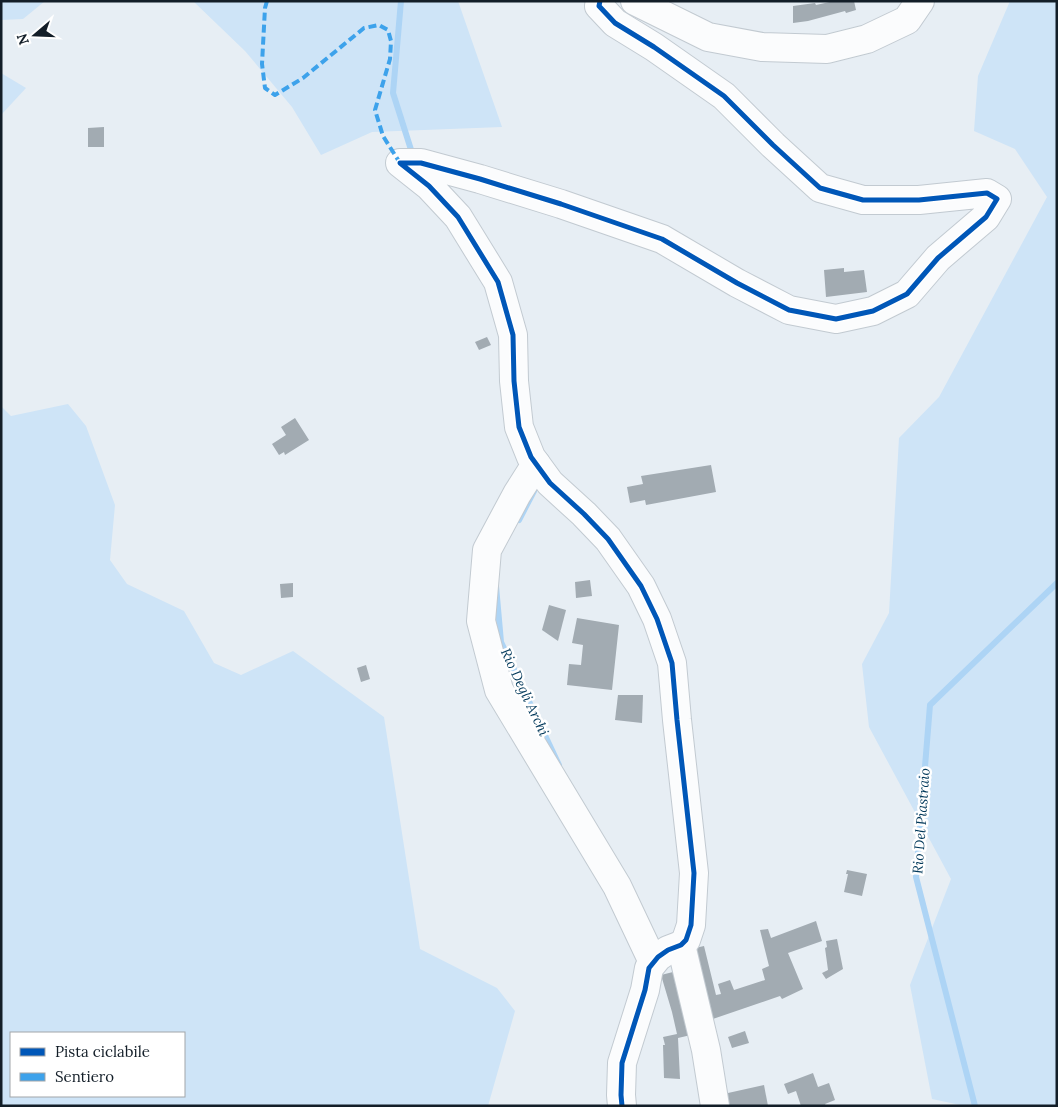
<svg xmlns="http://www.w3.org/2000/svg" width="1058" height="1107" font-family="Lora,serif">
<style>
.green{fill:#cee4f7;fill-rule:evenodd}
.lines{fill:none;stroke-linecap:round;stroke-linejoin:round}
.stream{stroke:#add4f5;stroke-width:6}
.building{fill:#a2abb2}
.minor-casing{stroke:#c2cad1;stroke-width:30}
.minor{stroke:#fbfcfd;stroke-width:28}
.quiet{stroke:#3da2eb;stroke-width:4;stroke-dasharray:8 4;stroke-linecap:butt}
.cycleway-casing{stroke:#fff;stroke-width:8}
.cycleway{stroke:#0057b8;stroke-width:5}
.labels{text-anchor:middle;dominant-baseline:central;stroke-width:5;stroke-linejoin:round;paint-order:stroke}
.water-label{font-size:14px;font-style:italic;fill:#00385a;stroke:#fff}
</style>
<rect width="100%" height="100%" fill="#e7eef4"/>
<g class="green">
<polygon points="1,1 45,1 23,19 1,20"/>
<polygon points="193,1 458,1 502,127 372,132 321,155 292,107 245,51"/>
<polygon points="1010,1 1057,1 1057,1106 965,1106 932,1099 910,985 951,879 869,727 862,664 889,613 899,438 939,397 1047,197 1015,149 974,131 978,76"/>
<polygon points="1,73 26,88 1,115"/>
<path d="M 68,404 L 86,426 L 115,505 L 110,560 L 127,584 L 184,611 L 214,663 L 241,675 L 293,651 L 384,717 L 420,949 L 497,988 L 515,1011 L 488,1106 L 1,1106 L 1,406 L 11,416 ZM 184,1033 L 184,1096 L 11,1096 L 11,1033 Z"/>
</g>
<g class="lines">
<g class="stream">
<polyline points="401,1 393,93 413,156"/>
<polyline points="519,520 534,491"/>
<polyline points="496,586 501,642 559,765"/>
<polyline points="975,1106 916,877 930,705 1057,583"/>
</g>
</g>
<g class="building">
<polygon points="834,1 854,1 856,10 846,13 845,11 808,21 793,23 793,6 815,3 816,5"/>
<polygon points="104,127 104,147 88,147 88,128"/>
<polygon points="844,268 844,272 864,270 867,292 826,297 824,270"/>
<polygon points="487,337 491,345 479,350 475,342"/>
<polygon points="295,418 309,440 285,455 284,452 279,455 272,444 286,435 281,427"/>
<polygon points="711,465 716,492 646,505 645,500 630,503 627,487 643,484 641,476"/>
<polygon points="590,580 592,596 576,598 575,582"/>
<polygon points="293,583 293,597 281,598 280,584"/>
<polygon points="549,605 566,610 558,641 542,630"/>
<polygon points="577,618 619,625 612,690 567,685 569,664 581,665 583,645 572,643"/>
<polygon points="366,665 370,679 361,682 357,668"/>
<polygon points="618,695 643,695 642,723 615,720"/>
<polygon points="847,870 867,874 862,896 844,892 848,874 846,874"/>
<polygon points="816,921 822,941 788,953 803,989 782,999 780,996 707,1021 708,1031 678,1038 680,1079 664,1078 663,1045 665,1045 663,1037 677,1034 672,1012 661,975 681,970 691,949 704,946 716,995 721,994 718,984 730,980 734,990 765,980 762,969 769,966 760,930 768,929 771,938"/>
<polygon points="837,939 843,969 826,979 822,973 828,970 825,948 827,947 826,941"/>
<polygon points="745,1031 749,1043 732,1048 728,1037"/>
<polygon points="813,1073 818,1087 829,1083 835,1100 825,1104 826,1106 801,1106 796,1091 788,1094 784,1084"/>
<polygon points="764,1085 768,1106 722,1106 719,1095"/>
</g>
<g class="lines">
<defs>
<g id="minor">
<polyline points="600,1 599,6 615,23 654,47 724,96 773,145 820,188 863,200 919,200 987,193 997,199 986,217 938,258 907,294 873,311 836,319 789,310 737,283 662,239 561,204 480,179 421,163 400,163 429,186 458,217 498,282 513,335 514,381 519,427 531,457 550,483 584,514 608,539 641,586 657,619 672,663 677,720 694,873 691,925 686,940 681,945 668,950 658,957 649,968 645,990 622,1063 621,1095 622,1106"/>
<polyline points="635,1 708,37 762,47 827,49 867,39 907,20 920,1"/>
<polyline points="536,464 517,494 487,550 481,621 499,690 617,886 653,962"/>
<polyline points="681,945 706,1050 715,1106"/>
</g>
</defs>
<use href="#minor" class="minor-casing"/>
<use href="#minor" class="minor"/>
<polyline class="quiet" points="267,1 265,8 262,64 265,88 275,95 303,78 364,28 379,25 388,30 391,41 390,59 375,110 383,136 400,163"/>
<defs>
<polyline id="cycleway" points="600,1 599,6 615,23 654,47 724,96 773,145 820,188 863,200 919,200 987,193 997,199 986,217 938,258 907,294 873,311 836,319 789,310 737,283 662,239 561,204 480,179 421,163 400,163 429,186 458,217 498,282 513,335 514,381 519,427 531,457 550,483 584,514 608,539 641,586 657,619 672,663 677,720 694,873 691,925 686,940 681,945 668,950 658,957 649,968 645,990 622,1063 621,1095 622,1106"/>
</defs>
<use href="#cycleway" class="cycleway-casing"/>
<use href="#cycleway" class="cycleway"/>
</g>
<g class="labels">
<g class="water-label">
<text transform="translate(525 692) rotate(65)">Rio Degli Archi</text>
<text transform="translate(921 821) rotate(-86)">Rio Del Piastraio</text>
</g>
</g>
<rect width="1058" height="1107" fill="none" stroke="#131e28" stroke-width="5"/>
<rect x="10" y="1032" width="175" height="65" fill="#ffffff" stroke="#a1a5a9"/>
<rect x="20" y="1048" width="25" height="8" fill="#0057b8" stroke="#a1a5a9"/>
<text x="55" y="1057" font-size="15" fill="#131e28">Pista ciclabile</text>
<rect x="20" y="1073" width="25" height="8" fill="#3da2eb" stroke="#a1a5a9"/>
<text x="55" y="1082" font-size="15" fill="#131e28">Sentiero</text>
<g transform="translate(35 35) rotate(251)" stroke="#ffffff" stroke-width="4" paint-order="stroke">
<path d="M0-4L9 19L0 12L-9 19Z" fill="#131e28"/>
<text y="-8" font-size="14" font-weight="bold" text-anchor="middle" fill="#131e28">N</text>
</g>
</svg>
